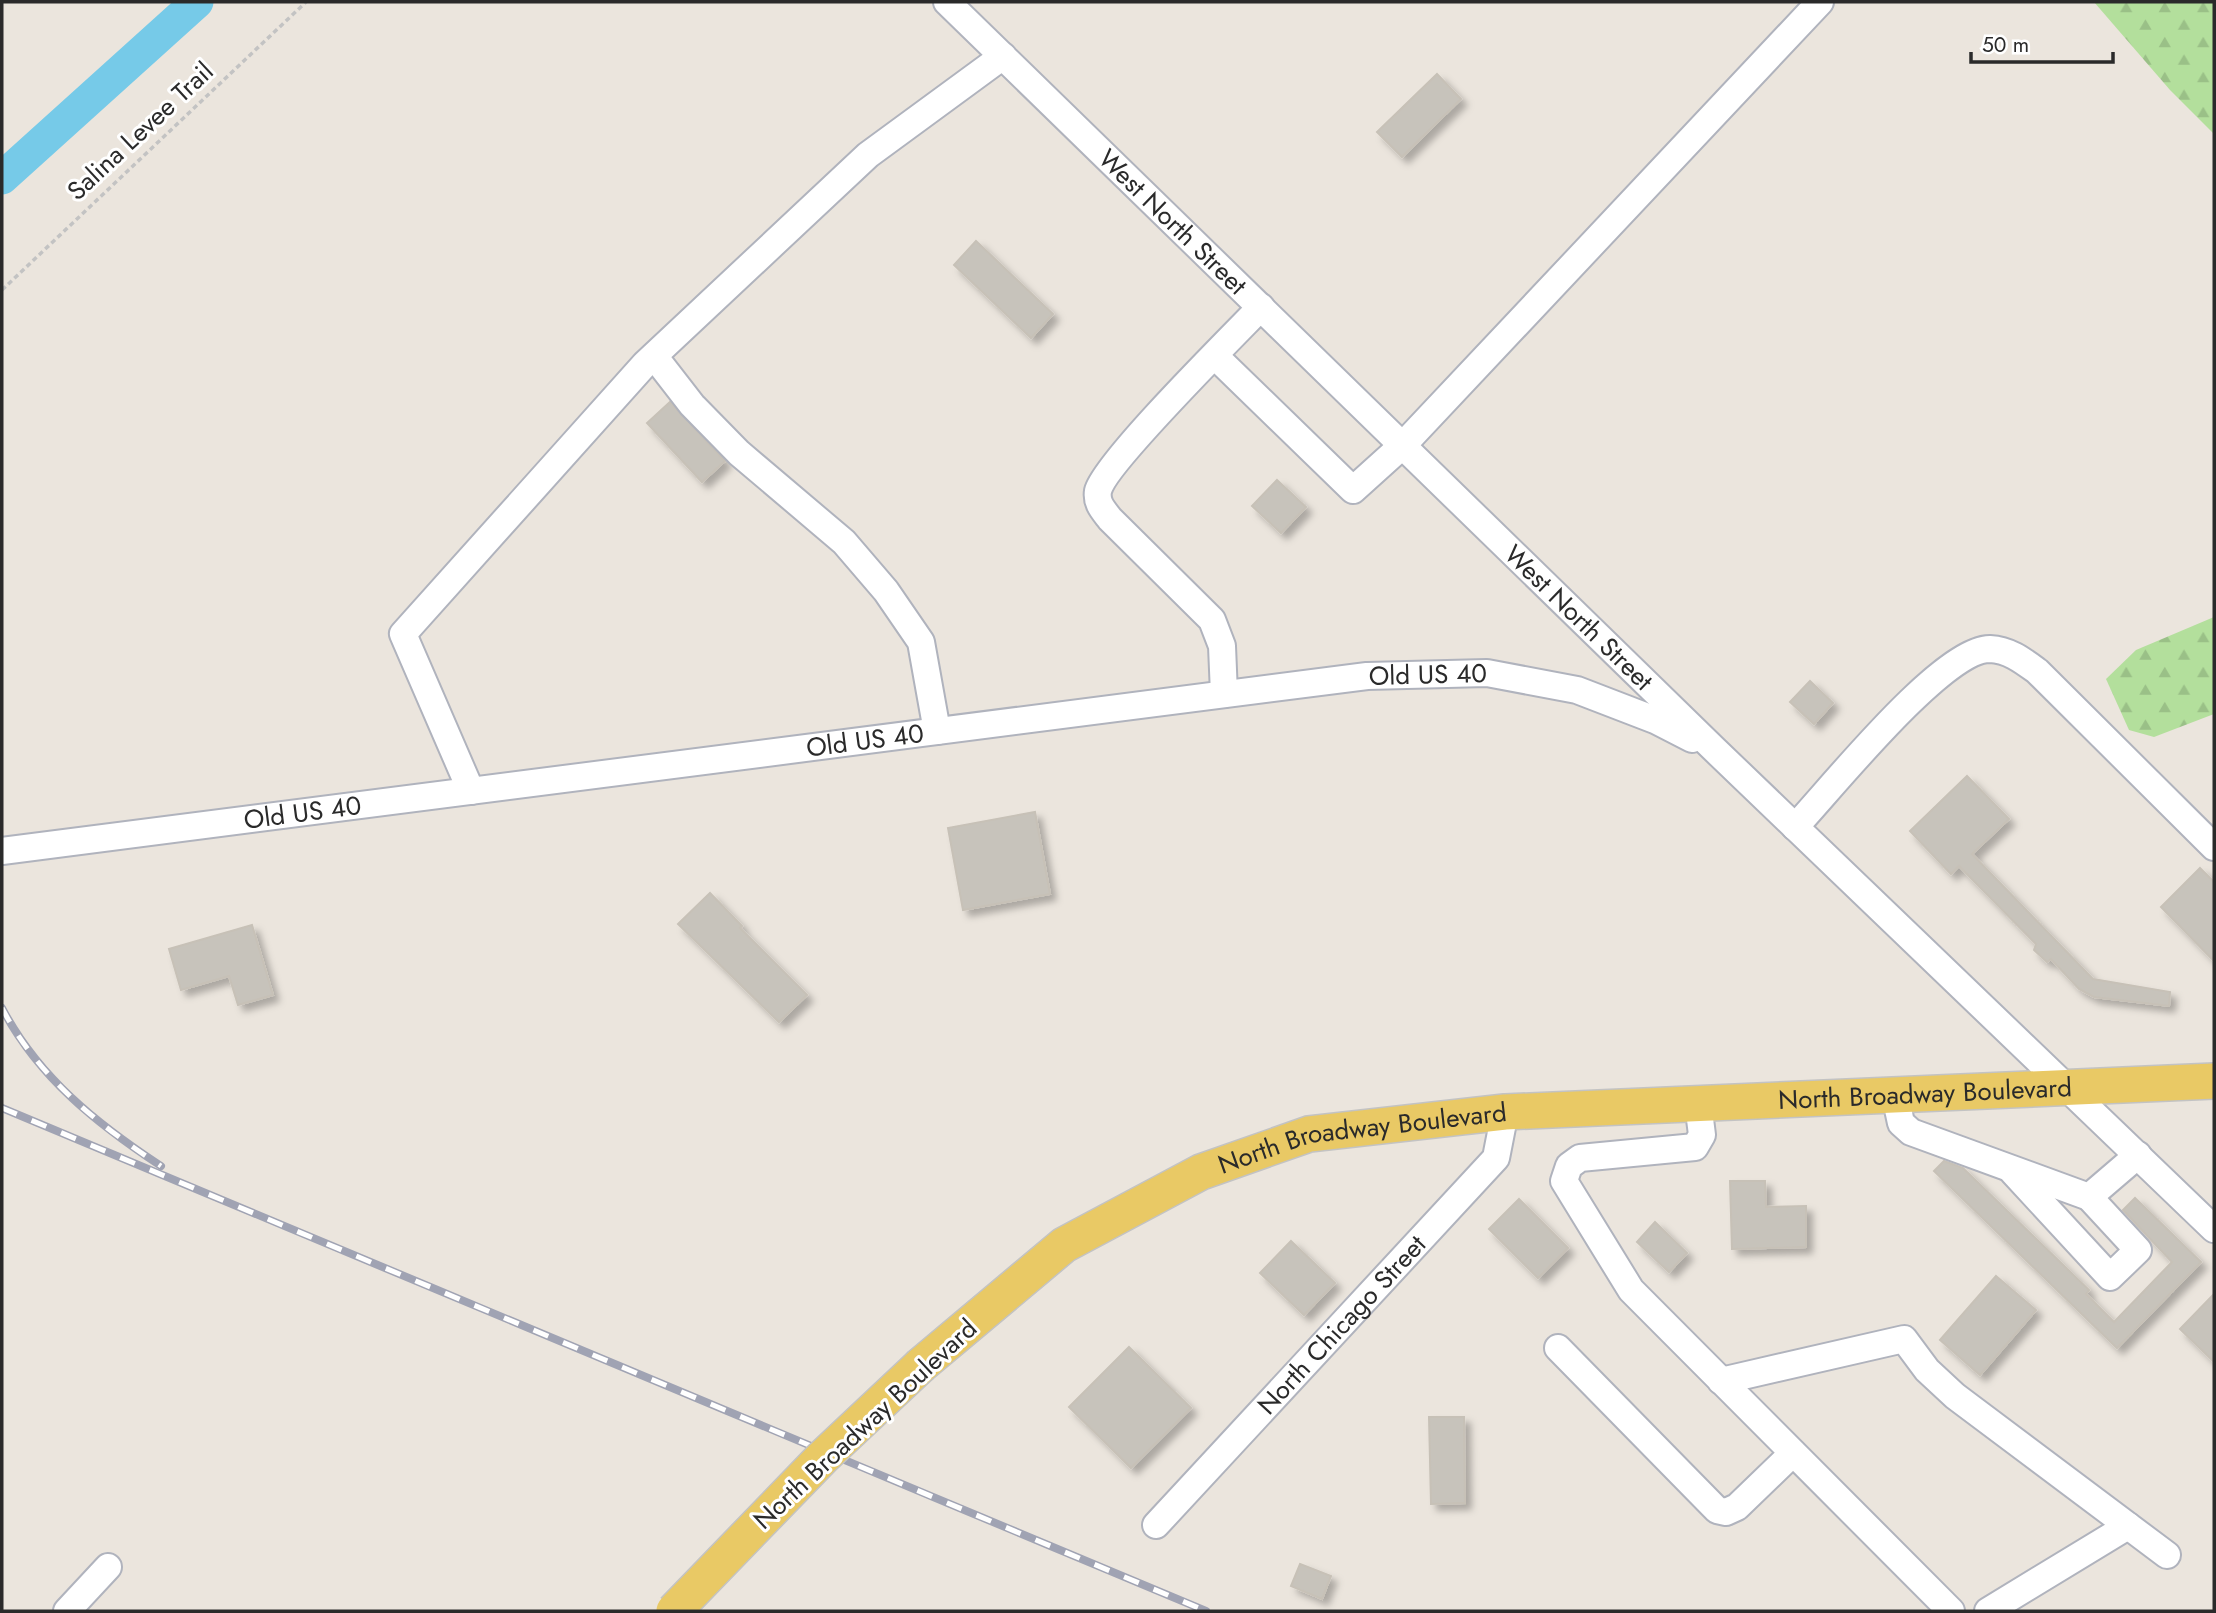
<svg xmlns="http://www.w3.org/2000/svg" width="2216" height="1613" font-family="Jost,sans-serif">
<style>
.forest{fill:url(#forest-firs)}
.lines{fill:none;stroke-linecap:round;stroke-linejoin:round}
.river{stroke:#76cae8;stroke-width:33}
.building{fill:#c7c3bb;stroke:#c7c1b7;stroke-width:2;filter:url(#shadow)}
.minor-casing{stroke:#b0b3bd;stroke-width:30}
.major-casing{stroke:#c3c3c3;stroke-width:38}
.path{stroke:#c3c3c3;stroke-width:3.5;stroke-dasharray:5 3.5;stroke-linecap:butt}
.minor{stroke:#fff;stroke-width:26}
.major{stroke:#e9c965;stroke-width:35}
.rail-casing{stroke:#a0a3b3;stroke-width:8}
.rail{stroke:#fff;stroke-width:5;stroke-dasharray:16;stroke-linecap:butt}
.major-bridge-casing{stroke:#c3c3c3;stroke-width:38;stroke-linecap:butt}
.major-bridge{stroke:#e9c965;stroke-width:35}
.labels{text-anchor:middle;dominant-baseline:central;stroke-width:6;stroke-linejoin:round;paint-order:stroke}
.street-label{font-size:26px;fill:#2a2a2a;stroke:#fff}
</style>
<defs>
<pattern id="forest-firs" width="22" height="20" patternUnits="userSpaceOnUse" patternTransform="scale(1.75)"><rect width="22" height="20" fill="#b3df9c"/><path d="M5 1l3.5 6h-7zM16 11l3.5 6h-7z" fill="#9ac087"/></pattern>
<filter id="shadow"><feDropShadow dx="6" dy="6" stdDeviation="3.5" flood-color="#0004"/></filter>
</defs>
<rect width="100%" height="100%" fill="#ebe5dd"/>
<g class="forest">
<polygon points="2094,2 2214,2 2214,134 2170,90"/>
<polygon points="2214,617 2214,714 2154,737 2129,730 2106,679 2136,650"/>
</g>
<g class="lines">
<polyline class="river" points="2,178 197,2"/>
</g>
<g class="building">
<polygon points="1437,74 1461,99 1402,157 1377,132"/>
<polygon points="976,241 1053,314 1031,338 954,265"/>
<polygon points="670,402 725,461 702,482 647,423"/>
<polygon points="1277,480 1306,507 1281,533 1252,506"/>
<polygon points="1810,681 1833,703 1814,724 1790,702"/>
<polygon points="1967,776 2009,819 1972,854 2093,979 2170,992 2169,1006 2094,997 2079,989 2051,959 2047,962 2034,950 2036,944 1959,866 1951,874 1910,831"/>
<polygon points="1035,812 1050,894 963,910 948,828"/>
<polygon points="2200,868 2214,882 2214,961 2161,907"/>
<polygon points="710,893 742,926 740,928 807,995 779,1022 678,924"/>
<polygon points="252,925 273,995 238,1005 229,976 181,990 169,949"/>
<polygon points="1944,1161 1963,1168 2089,1290 2086,1294 2114,1322 2172,1262 2123,1210 2135,1198 2201,1262 2117,1348 1934,1171"/>
<polygon points="1730,1181 1765,1181 1766,1207 1806,1206 1806,1247 1732,1249"/>
<polygon points="1519,1199 1568,1248 1538,1278 1489,1229"/>
<polygon points="1655,1222 1687,1253 1669,1272 1637,1242"/>
<polygon points="1291,1241 1335,1283 1304,1315 1260,1273"/>
<polygon points="1996,1276 2036,1310 1980,1375 1940,1340"/>
<polygon points="2214,1294 2214,1362 2180,1329"/>
<polygon points="1129,1347 1191,1408 1131,1468 1069,1407"/>
<polygon points="1429,1417 1464,1417 1465,1503 1431,1504"/>
<polygon points="1300,1564 1331,1576 1322,1599 1291,1586"/>
</g>
<g class="lines">
<defs>
<g id="minor">
<path id="s1" d="M 947,2 L 1715,750 L 2214,1229"/>
<polyline points="654,356 692,405 739,453 844,542 886,591 921,642 937,731"/>
<polyline points="1215,356 1353,490 1404,444 1820,2"/>
<path d="M 1224,694 L 1222,646 L 1212,620 L 1110,519 C 1103,510 1096,503 1098,491 C 1104,464 1234,335 1261,307"/>
<polyline points="471,791 403,634 645,364 868,155 1003,56"/>
<path d="M 1795,827 C 1830,790 1943,648 1990,649 C 2009,650 2022,660 2037,671 L 2214,847"/>
<path id="s2" d="M 2,851 L 1367,676 L 1487,673 L 1577,690 L 1655,720 L 1692,739"/>
<polyline points="1895,1095 1901,1123 1911,1132 2089,1197 2138,1155"/>
<polyline points="1698,1103 1702,1135 1695,1147 1580,1158 1569,1166 1564,1181 1631,1290 1951,1611"/>
<polyline points="2013,1172 2110,1277 2138,1250 2089,1197"/>
<polyline points="1558,1348 1717,1510 1726,1512 1737,1507 1793,1453"/>
<polyline points="1721,1381 1904,1339 1927,1370 1955,1396 2167,1555"/>
<path id="s3" d="M 1156,1525 L 1496,1158 L 1505,1112"/>
<polyline points="67,1611 108,1567"/>
<polyline points="1988,1611 2128,1526"/>
</g>
<g id="major">
<path id="s4" d="M 921,1365 L 1064,1245 L 1201,1172 L 1309,1134 L 1505,1112 L 2214,1081"/>
</g>
</defs>
<use href="#minor" class="minor-casing"/>
<use href="#major" class="major-casing"/>
<polyline class="path" points="2,290 306,2"/>
<use href="#minor" class="minor"/>
<use href="#major" class="major"/>
<defs>
<g id="rail">
<path d="M 2,1008 C 38,1077 97,1124 161,1166"/>
<polyline points="2,1108 1206,1611"/>
</g>
</defs>
<use href="#rail" class="rail-casing"/>
<use href="#rail" class="rail"/>
<defs>
<polyline id="major-bridge" points="674,1611 822,1458 921,1365"/>
</defs>
<use href="#major-bridge" class="major-bridge-casing"/>
<use href="#major-bridge" class="major-bridge"/>
</g>
<g class="labels">
<g class="street-label">
<text transform="translate(140 131) rotate(-43)">Salina Levee Trail</text>
<text stroke="none"><textPath href="#s1" startOffset="315">West North Street</textPath></text>
<text stroke="none"><textPath href="#s1" startOffset="882">West North Street</textPath></text>
<text stroke="none"><textPath href="#s2" startOffset="1437">Old US 40</textPath></text>
<text stroke="none"><textPath href="#s2" startOffset="870">Old US 40</textPath></text>
<text stroke="none"><textPath href="#s2" startOffset="303">Old US 40</textPath></text>
<text stroke="none"><textPath href="#s4" startOffset="1074">North Broadway Boulevard</textPath></text>
<text stroke="none"><textPath href="#s4" startOffset="508">North Broadway Boulevard</textPath></text>
<text stroke="none"><textPath href="#s3" startOffset="273">North Chicago Street</textPath></text>
<text transform="translate(865 1424) rotate(-43)">North Broadway Boulevard</text>
</g>
</g>
<rect width="2216" height="1613" fill="none" stroke="#2a2a2a" stroke-width="7"/>
<path d="M1971 52v10h142v-10" fill="none" stroke="#2a2a2a" stroke-width="3.5"/>
<text x="1982" y="52" font-size="21" fill="#2a2a2a" stroke="#ffffff" stroke-width="5" paint-order="stroke">50 m</text>
</svg>
